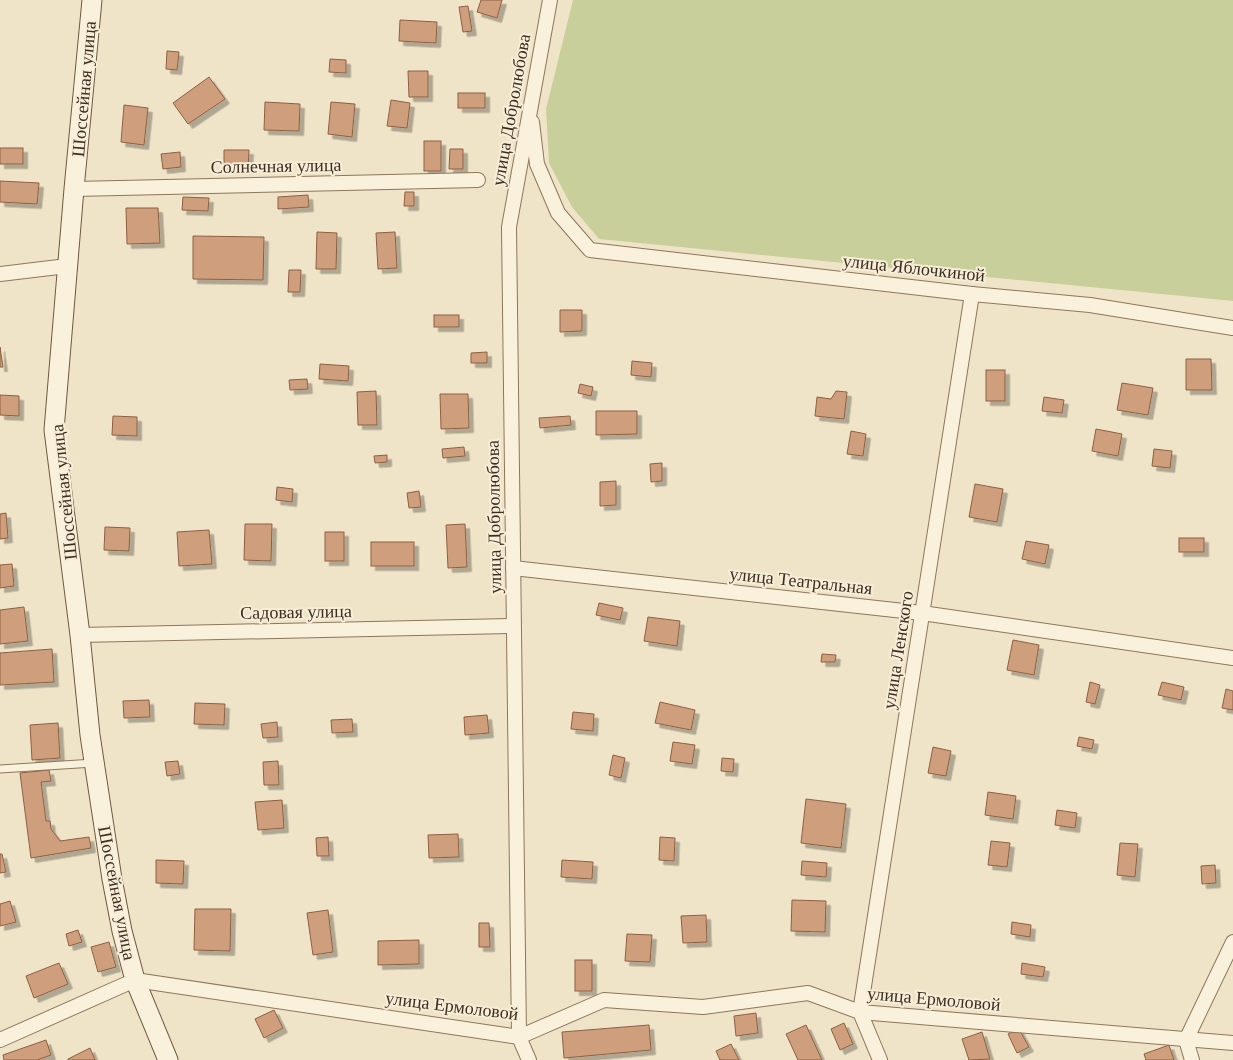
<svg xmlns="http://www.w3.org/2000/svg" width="1233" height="1060" font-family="'Times New Roman',serif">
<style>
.green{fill:#c9cf9b}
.building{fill:#cf9f7d;stroke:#8d5f41;filter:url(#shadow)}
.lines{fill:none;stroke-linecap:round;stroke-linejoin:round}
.lane-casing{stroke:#8d765c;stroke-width:9}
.street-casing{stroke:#8d765c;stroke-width:16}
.secondary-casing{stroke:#6f573f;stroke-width:21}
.lane{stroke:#faf1dc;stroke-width:7}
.street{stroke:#faf1dc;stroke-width:14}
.secondary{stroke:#faf1dc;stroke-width:19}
.labels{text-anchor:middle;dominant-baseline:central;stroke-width:4;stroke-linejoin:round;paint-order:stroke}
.street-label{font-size:18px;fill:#3d2e20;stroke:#f7eed8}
</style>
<defs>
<filter id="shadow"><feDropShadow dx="4.5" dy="4.5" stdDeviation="0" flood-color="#0004"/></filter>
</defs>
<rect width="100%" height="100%" fill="#f0e4c8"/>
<polygon class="green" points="573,0 1233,0 1233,301 599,239 572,207 549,163 546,109"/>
<g class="building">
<polygon points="481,0 502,0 497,18 477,12"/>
<polygon points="468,6 472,31 463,32 459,7"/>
<polygon points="400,20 437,22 436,43 399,41"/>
<polygon points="167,51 179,52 177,70 166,69"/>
<polygon points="330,59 346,60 346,73 329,72"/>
<polygon points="408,71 428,71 428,97 409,97"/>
<polygon points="209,77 225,99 188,124 173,103"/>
<rect x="458" y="93" width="27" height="15"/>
<polygon points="391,100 410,103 407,128 387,126"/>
<polygon points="265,102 300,104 299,131 264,130"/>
<polygon points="331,102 355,104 352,137 328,134"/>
<polygon points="124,105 148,108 144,145 121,142"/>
<rect x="424" y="141" width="17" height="30"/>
<rect x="0" y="148" width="23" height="16"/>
<polygon points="450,149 463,149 463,169 449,169"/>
<polygon points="224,150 249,150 248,169 224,169"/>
<polygon points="180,152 181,167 163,169 161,154"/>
<polygon points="0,181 39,183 37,204 0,202"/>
<polygon points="405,192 414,192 414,206 404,206"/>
<polygon points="308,195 309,207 278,209 278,197"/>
<polygon points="183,197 209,198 208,211 182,210"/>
<polygon points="126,208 158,208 160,243 127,244"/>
<polygon points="317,232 337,233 336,269 316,269"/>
<polygon points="395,232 397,268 378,269 376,233"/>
<polygon points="193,236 264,237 263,280 193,279"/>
<polygon points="289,270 301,270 300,292 288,292"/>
<polygon points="560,310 582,310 582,331 560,332"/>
<rect x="434" y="315" width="25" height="12"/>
<polygon points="0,347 3,367 0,367"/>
<polygon points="487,352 487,363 471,363 471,353"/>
<polygon points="1186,359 1211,359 1212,390 1186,390"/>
<polygon points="632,361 652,363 651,377 631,375"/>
<polygon points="320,364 349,366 348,381 319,379"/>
<rect x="986" y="370" width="19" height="31"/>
<polygon points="307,379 308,389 290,390 289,380"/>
<polygon points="1122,383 1153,388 1148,415 1117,410"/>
<polygon points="580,384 593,387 591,396 578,393"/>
<polygon points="376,391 377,425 358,425 357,392"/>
<polygon points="836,391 847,392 844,419 815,416 817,397 831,399"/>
<polygon points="440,394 468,394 469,428 441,429"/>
<polygon points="0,395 19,396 19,416 0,415"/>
<polygon points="1044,397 1064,400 1062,413 1042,411"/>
<polygon points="596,411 637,411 637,434 596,435"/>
<polygon points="113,416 137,417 137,436 112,435"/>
<polygon points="570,416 571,425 540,428 539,418"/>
<polygon points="1096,429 1122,434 1118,456 1092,451"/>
<polygon points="851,431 866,434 863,456 847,454"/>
<polygon points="464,447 465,456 443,458 442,449"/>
<polygon points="1154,449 1172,451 1170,468 1152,466"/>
<polygon points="387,455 387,462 375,463 374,456"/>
<polygon points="662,463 662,481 651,482 650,464"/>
<polygon points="616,481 616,505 600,506 600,482"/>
<polygon points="975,484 1003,489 997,522 969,517"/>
<polygon points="277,487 293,489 292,502 276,500"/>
<polygon points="419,491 421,507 409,508 407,493"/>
<polygon points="6,513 8,538 0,539 0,514"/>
<polygon points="245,524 272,524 271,561 244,560"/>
<polygon points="465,524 467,567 448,568 446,525"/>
<polygon points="105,527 130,528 129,551 104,550"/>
<polygon points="209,530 212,564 179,566 177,532"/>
<rect x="325" y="532" width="19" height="29"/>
<rect x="1179" y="538" width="25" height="14"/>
<polygon points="1026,541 1049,545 1045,564 1022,559"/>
<rect x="371" y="542" width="43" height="24"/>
<polygon points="12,564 14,586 0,588 0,565"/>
<polygon points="599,603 623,608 620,620 596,615"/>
<polygon points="24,607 28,641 0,644 0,610"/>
<polygon points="648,617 680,621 677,646 644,641"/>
<polygon points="1013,640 1039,645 1034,675 1007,670"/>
<polygon points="52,649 54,682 0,685 0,653"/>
<polygon points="822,654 836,655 835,662 821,662"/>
<polygon points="1090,682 1100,685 1095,704 1086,702"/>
<polygon points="1162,682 1184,687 1181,700 1158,695"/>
<polygon points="1226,689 1233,691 1233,710 1222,708"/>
<polygon points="149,700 150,717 124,718 123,701"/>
<polygon points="660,702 695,710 691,730 655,723"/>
<polygon points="195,703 225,704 224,725 194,724"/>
<polygon points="573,712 594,714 593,731 571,729"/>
<polygon points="487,715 489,733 465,735 464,717"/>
<polygon points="352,719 353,732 332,733 331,720"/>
<polygon points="277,722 278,737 263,738 261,724"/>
<polygon points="58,723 60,758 32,760 30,725"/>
<polygon points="1079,737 1094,740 1092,749 1077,746"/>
<polygon points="673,742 695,745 692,764 670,761"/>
<polygon points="933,747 951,751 946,776 928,773"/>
<polygon points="613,755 625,758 621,778 609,775"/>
<polygon points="722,758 734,759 733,772 721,771"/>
<polygon points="178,761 180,774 167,776 165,762"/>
<polygon points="278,761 279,785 264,785 263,762"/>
<polygon points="49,770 51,781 41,782 46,821 50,821 51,829 60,841 89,837 91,848 31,858 20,773"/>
<polygon points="988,792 1016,796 1013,819 985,815"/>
<polygon points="806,799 846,804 841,848 801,843"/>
<polygon points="282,800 284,828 258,830 255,802"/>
<polygon points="1057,810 1077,813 1075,828 1055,825"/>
<polygon points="458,834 459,857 429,858 428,835"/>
<polygon points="328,837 329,856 317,856 316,838"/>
<polygon points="660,837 675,838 674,861 659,860"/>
<polygon points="991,841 1010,843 1007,867 988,865"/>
<polygon points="1120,843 1138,844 1135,877 1117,875"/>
<polygon points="0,854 2,854 6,872 0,873"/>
<polygon points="156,860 184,861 183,884 156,883"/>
<polygon points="562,860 593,862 592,879 561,877"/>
<polygon points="802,861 827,863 826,877 801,875"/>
<polygon points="1215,865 1216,883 1202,884 1201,866"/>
<polygon points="792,900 826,901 825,932 791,931"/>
<polygon points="10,901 16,922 0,926 0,904"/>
<polygon points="195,909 231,909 230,951 194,950"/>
<polygon points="328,910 333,952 313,955 307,913"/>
<polygon points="706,915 707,942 683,943 681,916"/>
<polygon points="1012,922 1031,925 1030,937 1011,934"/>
<polygon points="479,923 489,923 490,947 479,947"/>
<polygon points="78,930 82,942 69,946 66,934"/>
<polygon points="627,934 652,935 650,962 625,961"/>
<polygon points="419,940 419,964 378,965 378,941"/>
<polygon points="109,942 116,967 98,972 91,947"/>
<rect x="575" y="960" width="17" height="31"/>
<polygon points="59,963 68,984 34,998 26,976"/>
<polygon points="1022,963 1045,967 1043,977 1021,974"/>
<polygon points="274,1010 283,1028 264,1038 255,1019"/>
<polygon points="756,1013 758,1033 736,1036 734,1016"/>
<polygon points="844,1023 853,1044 840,1050 831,1029"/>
<polygon points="649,1025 651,1050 564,1058 562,1032"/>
<polygon points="806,1025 822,1060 798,1060 786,1034"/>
<polygon points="1019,1029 1029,1047 1017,1053 1008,1034"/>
<polygon points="982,1032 990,1059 969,1060 962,1039"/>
<polygon points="46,1040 51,1055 37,1060 4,1060 3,1055"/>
<polygon points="731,1044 739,1060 720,1060 716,1051"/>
<polygon points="1169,1045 1174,1060 1146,1060 1144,1054"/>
<polygon points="90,1048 95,1060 68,1060 68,1059"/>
</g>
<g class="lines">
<defs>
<polyline id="lane" points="0,769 94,763"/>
<g id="street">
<polyline points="532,122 537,164 558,213 590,250 972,294 1090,305 1233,328"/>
<polyline points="74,189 478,180"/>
<polyline points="0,274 67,266"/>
<polyline points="513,568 922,613 1233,658"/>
<polyline points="80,635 513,626"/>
<polyline points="0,1040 135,980 519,1037 604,1000 703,1007 808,993 860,1012 1233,1043"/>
<polyline points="1186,1040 1233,942"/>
<polyline points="1186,1040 1192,1060"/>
<polyline points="529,1060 519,1037 509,227 550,0"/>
<polyline points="880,1060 860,1012 972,294"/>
</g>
<polyline id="secondary" points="92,0 74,189 54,430 80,635 90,735 112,879 122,931 135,980 168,1060"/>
</defs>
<use href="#lane" class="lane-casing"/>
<use href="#street" class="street-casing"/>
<use href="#secondary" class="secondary-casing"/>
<use href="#lane" class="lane"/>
<use href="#street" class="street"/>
<use href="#secondary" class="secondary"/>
</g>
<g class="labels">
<g class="street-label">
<text transform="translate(84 89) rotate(-85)">Шоссейная улица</text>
<text transform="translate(511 110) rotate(-80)">улица Добролюбова</text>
<text transform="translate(276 166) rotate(-1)">Солнечная улица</text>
<text transform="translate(914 268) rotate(6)">улица Яблочкиной</text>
<text transform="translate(64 492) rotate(-96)">Шоссейная улица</text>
<text transform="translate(494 517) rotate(-91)">улица Добролюбова</text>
<text transform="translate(801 581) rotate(6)">улица Театральная</text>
<text transform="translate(296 612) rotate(-1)">Садовая улица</text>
<text transform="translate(898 650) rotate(-81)">улица Ленского</text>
<text transform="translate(117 893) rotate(79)">Шоссейная улица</text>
<text transform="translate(934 999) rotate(5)">улица Ермоловой</text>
<text transform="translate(452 1006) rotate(7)">улица Ермоловой</text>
</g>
</g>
</svg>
